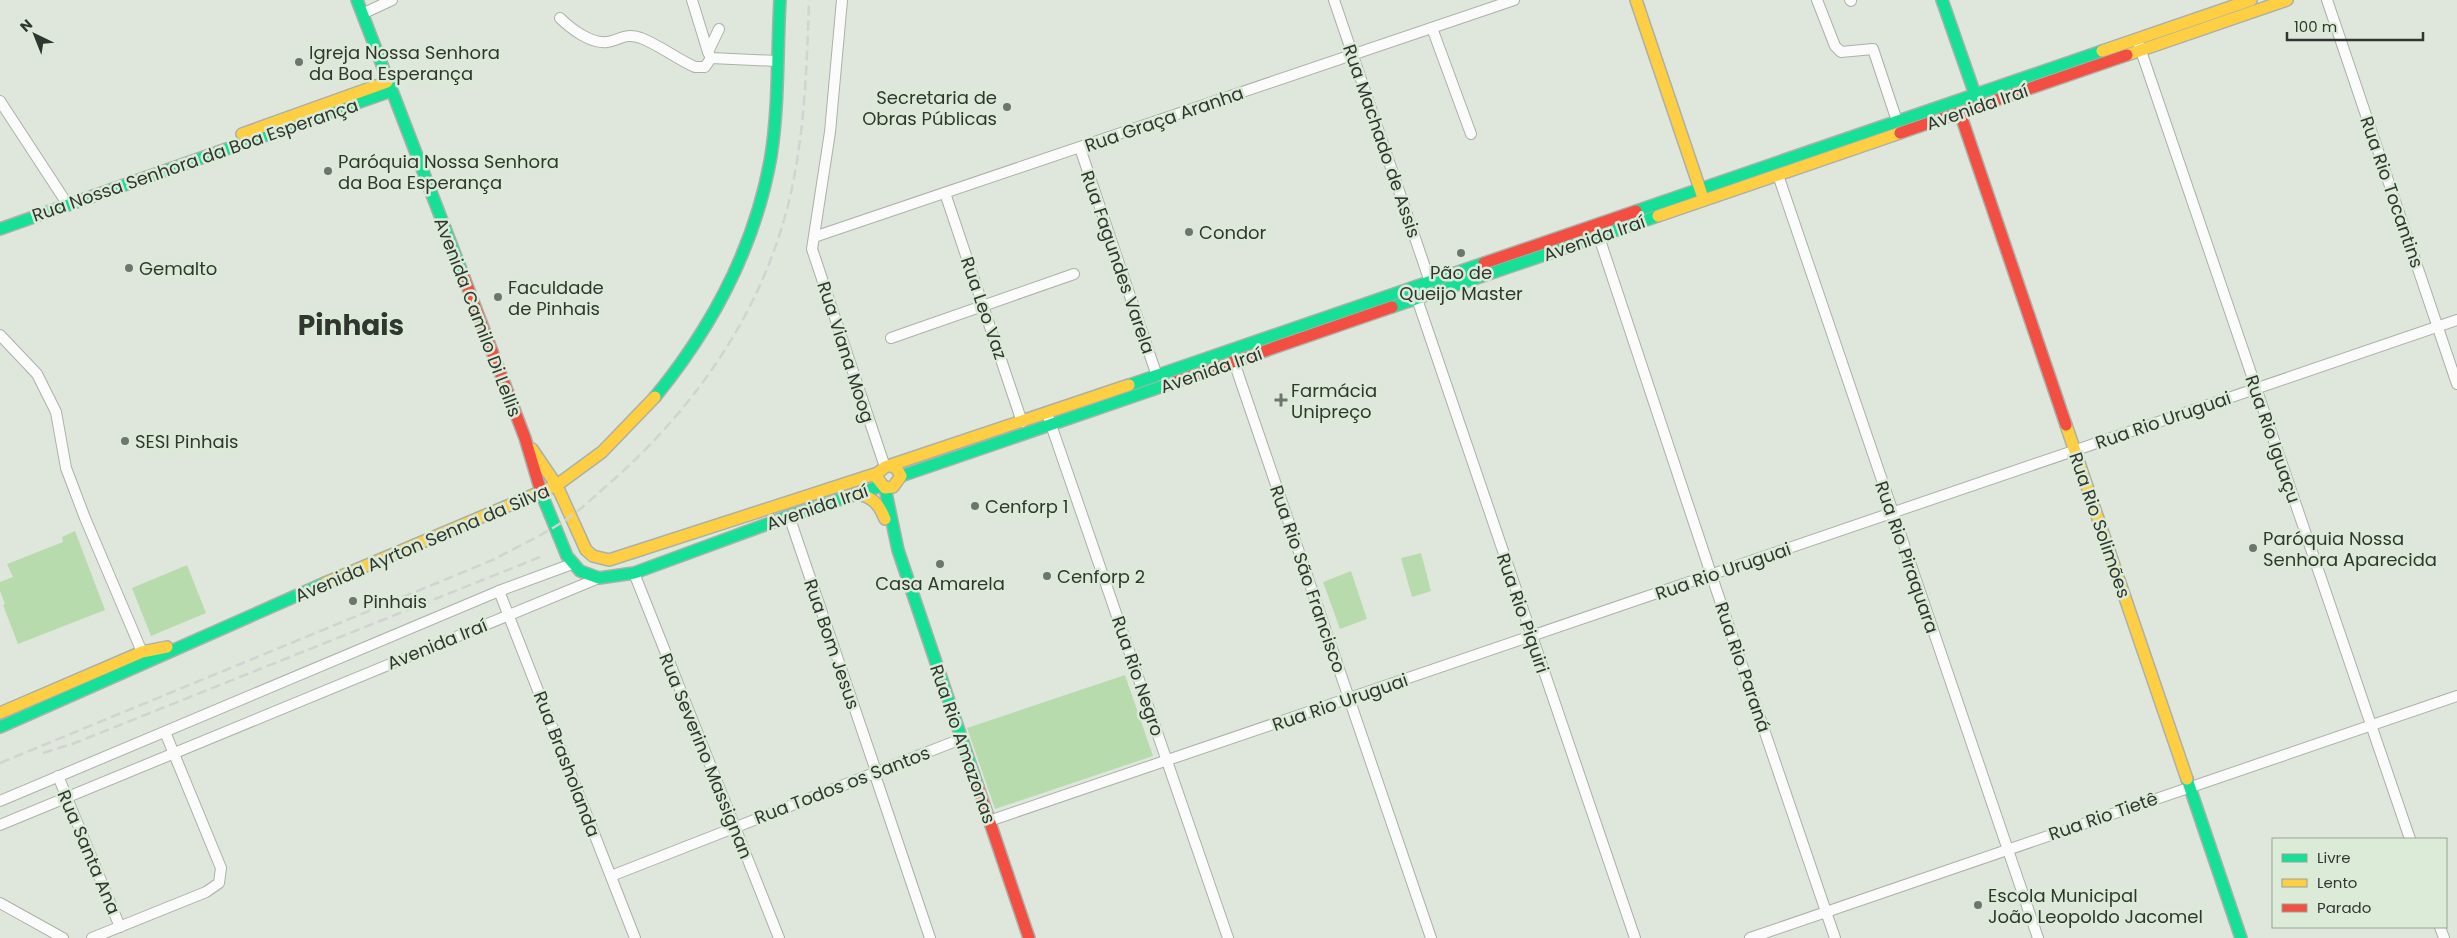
<svg xmlns="http://www.w3.org/2000/svg" width="2457" height="938" font-family="Poppins,sans-serif">
<style>
.green{fill:#b8dbae}
.lines{fill:none;stroke-linecap:round;stroke-linejoin:round}
.street-casing{stroke:#abb1a9;stroke-width:12}
.fast-casing{stroke:#abb1a9;stroke-width:14}
.slow-casing{stroke:#abb1a9;stroke-width:14}
.jam-casing{stroke:#abb1a9;stroke-width:14}
.street{stroke:#fafbfa;stroke-width:10}
.fast{stroke:#16e098;stroke-width:11}
.slow{stroke:#ffcf43;stroke-width:11}
.jam{stroke:#f24e42;stroke-width:11}
.rail{stroke:#d1d3d1;stroke-width:2.5;stroke-dasharray:10 5;stroke-linecap:butt}
.poi-dot{fill:#6e756c;stroke:#dcebd8;stroke-width:2}
.labels{text-anchor:middle;dominant-baseline:central;stroke-width:5;stroke-linejoin:round;paint-order:stroke}
.poi-label{font-size:18px;fill:#313730;stroke:#dcebd8;text-anchor:start}
.street-label{font-size:18px;fill:#313730;stroke:#dcebd8}
.town-label{font-size:28px;font-weight:bold;fill:#313730;stroke:#dcebd8}
</style>
<rect width="100%" height="100%" fill="#dfe7dc"/>
<g class="green">
<polygon points="75,531 105,610 18,644 3,605 5,604 0,591 0,582 13,577 7,564 63,542 62,537"/>
<polygon points="1421,553 1431,591 1412,597 1401,558"/>
<polygon points="187,565 206,613 151,636 132,588"/>
<polygon points="1351,571 1367,619 1340,629 1323,582"/>
<polygon points="1125,675 1153,756 995,809 967,728"/>
</g>
<g class="lines">
<defs>
<g id="street">
<polyline points="692,0 708,52"/>
<polyline points="842,0 830,132 812,249 885,467"/>
<polyline points="1334,0 1430,282"/>
<polyline points="1817,0 1835,46 1841,52 1873,49 1897,121"/>
<polyline points="1850,0 1851,1"/>
<polyline points="2327,0 2457,384"/>
<polyline points="362,14 392,0"/>
<path d="M 560,18 C 571,29 591,44 607,42 C 619,41 624,32 641,38 C 659,45 677,59 695,67 L 705,67 L 711,58"/>
<polyline points="1432,28 1471,134"/>
<polyline points="719,29 708,52 711,58 777,61"/>
<polyline points="2139,45 2410,839"/>
<polyline points="0,101 68,205"/>
<polyline points="1080,148 1157,376"/>
<polyline points="1778,175 2038,938"/>
<polyline points="945,193 1022,422"/>
<polyline points="1597,231 1711,574 1835,938"/>
<polyline points="814,237 1514,0"/>
<polyline points="1415,293 1635,938"/>
<polyline points="0,335 37,374 56,412 66,468 85,518 142,652"/>
<polyline points="891,338 1074,274"/>
<polyline points="1234,362 1431,938"/>
<polyline points="1049,419 1228,938"/>
<polyline points="789,516 876,771"/>
<polyline points="634,573 779,938"/>
<polyline points="499,591 635,938"/>
<polyline points="874,772 930,938"/>
<polyline points="58,776 120,927"/>
<polyline points="0,801 499,591 572,564"/>
<polyline points="989,821 2457,320"/>
<polyline points="0,825 599,578"/>
<polyline points="611,876 961,739"/>
<polyline points="0,903 63,938"/>
<polyline points="2440,927 2444,938"/>
<polyline points="92,938 206,892 219,883 221,868 165,732"/>
<polyline points="1750,938 2457,696"/>
</g>
<g id="fast">
<polyline points="357,0 463,275"/>
<polyline points="1942,0 1978,103"/>
<polyline points="1636,211 2102,51"/>
<polyline points="0,229 391,91"/>
<polyline points="1392,307 1658,216"/>
<polyline points="1129,385 1484,263"/>
<path d="M 655,397 C 713,326 755,248 771,156 C 779,105 777,52 780,0"/>
<polyline points="901,476 1175,382"/>
<polyline points="885,488 898,550 978,787"/>
<polyline points="542,495 567,556 580,571 599,578 634,573 789,516 881,486"/>
<polyline points="0,727 325,583"/>
<polyline points="2187,779 2241,938"/>
</g>
<g id="slow">
<polyline points="1636,0 1703,198"/>
<polyline points="2102,51 2251,0"/>
<polyline points="2127,55 2287,0"/>
<polyline points="242,134 387,82"/>
<polyline points="1658,216 1900,133"/>
<polyline points="2066,425 2187,779"/>
<polyline points="532,449 557,486 586,550 593,556 609,560 878,473"/>
<polyline points="891,466 896,468 901,476 893,487 885,488 877,478 878,473 885,467 1129,385"/>
<path d="M 856,494 C 872,496 879,504 885,519"/>
<polyline points="325,583 557,485 602,452 655,397"/>
<polyline points="0,713 142,652 167,647"/>
</g>
<g id="jam">
<polyline points="1960,113 2066,425"/>
<polyline points="1900,133 2127,55"/>
<polyline points="1484,263 1636,211"/>
<polyline points="463,275 525,438 542,495"/>
<polyline points="1175,382 1392,307"/>
<polyline points="978,787 1029,938"/>
</g>
</defs>
<use href="#street" class="street-casing"/>
<use href="#fast" class="fast-casing"/>
<use href="#slow" class="slow-casing"/>
<use href="#jam" class="jam-casing"/>
<use href="#street" class="street"/>
<use href="#fast" class="fast"/>
<use href="#slow" class="slow"/>
<use href="#jam" class="jam"/>
<g class="rail">
<polyline points="43,753 75,743 540,557"/>
<path d="M 0,763 L 495,559 C 520,545 548,533 571,516 C 585,506 598,493 611,482 C 699,404 767,305 792,188 C 805,126 807,63 809,0"/>
</g>
</g>
<g class="poi-dot">
<circle cx="299" cy="62" r="5"/>
<circle cx="1007" cy="107" r="5"/>
<circle cx="328" cy="171" r="5"/>
<circle cx="1189" cy="232" r="5"/>
<circle cx="1461" cy="253" r="5"/>
<circle cx="129" cy="268" r="5"/>
<circle cx="498" cy="297" r="5"/>
<path d="M1278.5 392.5h5v5h5v5h-5v5h-5v-5h-5v-5h5z"/>
<circle cx="125" cy="441" r="5"/>
<circle cx="975" cy="506" r="5"/>
<circle cx="2253" cy="548" r="5"/>
<circle cx="940" cy="564" r="5"/>
<circle cx="1047" cy="576" r="5"/>
<circle cx="353" cy="601" r="5"/>
<circle cx="1978" cy="905" r="5"/>
</g>
<g class="labels">
<g class="poi-label">
<text x="309" y="52">Igreja Nossa Senhora<tspan x="309" dy="21">da Boa Esperança</tspan></text>
<text x="997" y="97" text-anchor="end">Secretaria de<tspan x="997" dy="21">Obras Públicas</tspan></text>
<text x="338" y="161">Paróquia Nossa Senhora<tspan x="338" dy="21">da Boa Esperança</tspan></text>
<text x="1199" y="232">Condor</text>
<text x="139" y="268">Gemalto</text>
<text x="1461" y="272" text-anchor="middle">Pão de<tspan x="1461" dy="21">Queijo Master</tspan></text>
<text x="508" y="287">Faculdade<tspan x="508" dy="21">de Pinhais</tspan></text>
<text x="1291" y="390">Farmácia<tspan x="1291" dy="21">Unipreço</tspan></text>
<text x="135" y="441">SESI Pinhais</text>
<text x="985" y="506">Cenforp 1</text>
<text x="2263" y="538">Paróquia Nossa<tspan x="2263" dy="21">Senhora Aparecida</tspan></text>
<text x="1057" y="576">Cenforp 2</text>
<text x="940" y="583" text-anchor="middle">Casa Amarela</text>
<text x="363" y="601">Pinhais</text>
<text x="1988" y="895">Escola Municipal<tspan x="1988" dy="21">João Leopoldo Jacomel</tspan></text>
</g>
<g class="street-label">
<text transform="translate(1977 107) rotate(-19)">Avenida Iraí</text>
<text transform="translate(1164 119) rotate(-19)">Rua Graça Aranha</text>
<text transform="translate(1382 141) rotate(71)">Rua Machado de Assis</text>
<text transform="translate(195 160) rotate(-19)">Rua Nossa Senhora da Boa Esperança</text>
<text transform="translate(2392 192) rotate(71)">Rua Rio Tocantins</text>
<text transform="translate(1594 238) rotate(-19)">Avenida Iraí</text>
<text transform="translate(1118 262) rotate(71)">Rua Fagundes Varela</text>
<text transform="translate(984 308) rotate(71)">Rua Leo Vaz</text>
<text transform="translate(478 317) rotate(69)">Avenida Camilo Di Lellis</text>
<text transform="translate(846 352) rotate(72)">Rua Viana Moog</text>
<text transform="translate(1211 370) rotate(-19)">Avenida Iraí</text>
<text transform="translate(2163 420) rotate(-19)">Rua Rio Uruguai</text>
<text transform="translate(2273 439) rotate(71)">Rua Rio Iguaçu</text>
<text transform="translate(817 507) rotate(-19)">Avenida Iraí</text>
<text transform="translate(2100 525) rotate(71)">Rua Rio Solimões</text>
<text transform="translate(422 543) rotate(-23)">Avenida Ayrton Senna da Silva</text>
<text transform="translate(1907 557) rotate(71)">Rua Rio Piraquara</text>
<text transform="translate(1723 571) rotate(-19)">Rua Rio Uruguai</text>
<text transform="translate(1308 579) rotate(71)">Rua Rio São Francisco</text>
<text transform="translate(1523 613) rotate(71)">Rua Rio Piquiri</text>
<text transform="translate(437 644) rotate(-22)">Avenida Iraí</text>
<text transform="translate(832 644) rotate(71)">Rua Bom Jesus</text>
<text transform="translate(1743 667) rotate(71)">Rua Rio Paraná</text>
<text transform="translate(1138 676) rotate(71)">Rua Rio Negro</text>
<text transform="translate(1340 702) rotate(-19)">Rua Rio Uruguai</text>
<text transform="translate(963 744) rotate(71)">Rua Rio Amazonas</text>
<text transform="translate(706 756) rotate(68)">Rua Severino Massignan</text>
<text transform="translate(567 764) rotate(69)">Rua Brasholanda</text>
<text transform="translate(842 785) rotate(-21)">Rua Todos os Santos</text>
<text transform="translate(2103 816) rotate(-19)">Rua Rio Tietê</text>
<text transform="translate(89 852) rotate(67)">Rua Santa Ana</text>
</g>
<g class="town-label">
<text x="351" y="325">Pinhais</text>
</g>
</g>
<rect x="2272" y="838" width="175" height="90" fill="#dcebd8" stroke="#98a395"/>
<rect x="2282" y="854" width="25" height="8" fill="#16e098" stroke="#98a395"/>
<text x="2317" y="863" font-size="15" fill="#313730">Livre</text>
<rect x="2282" y="879" width="25" height="8" fill="#ffcf43" stroke="#98a395"/>
<text x="2317" y="888" font-size="15" fill="#313730">Lento</text>
<rect x="2282" y="904" width="25" height="8" fill="#f24e42" stroke="#98a395"/>
<text x="2317" y="913" font-size="15" fill="#313730">Parado</text>
<g transform="translate(35 35) rotate(317)" stroke="#dcebd8" stroke-width="4" paint-order="stroke">
<path d="M0-4L9 19L0 12L-9 19Z" fill="#313730"/>
<text y="-8" font-size="14" font-weight="bold" text-anchor="middle" fill="#313730">N</text>
</g>
<path d="M2287 32v8h136v-8" fill="none" stroke="#313730" stroke-width="2.5"/>
<text x="2294" y="32" font-size="15" fill="#313730" stroke="#dcebd8" stroke-width="4" paint-order="stroke">100 m</text>
</svg>
